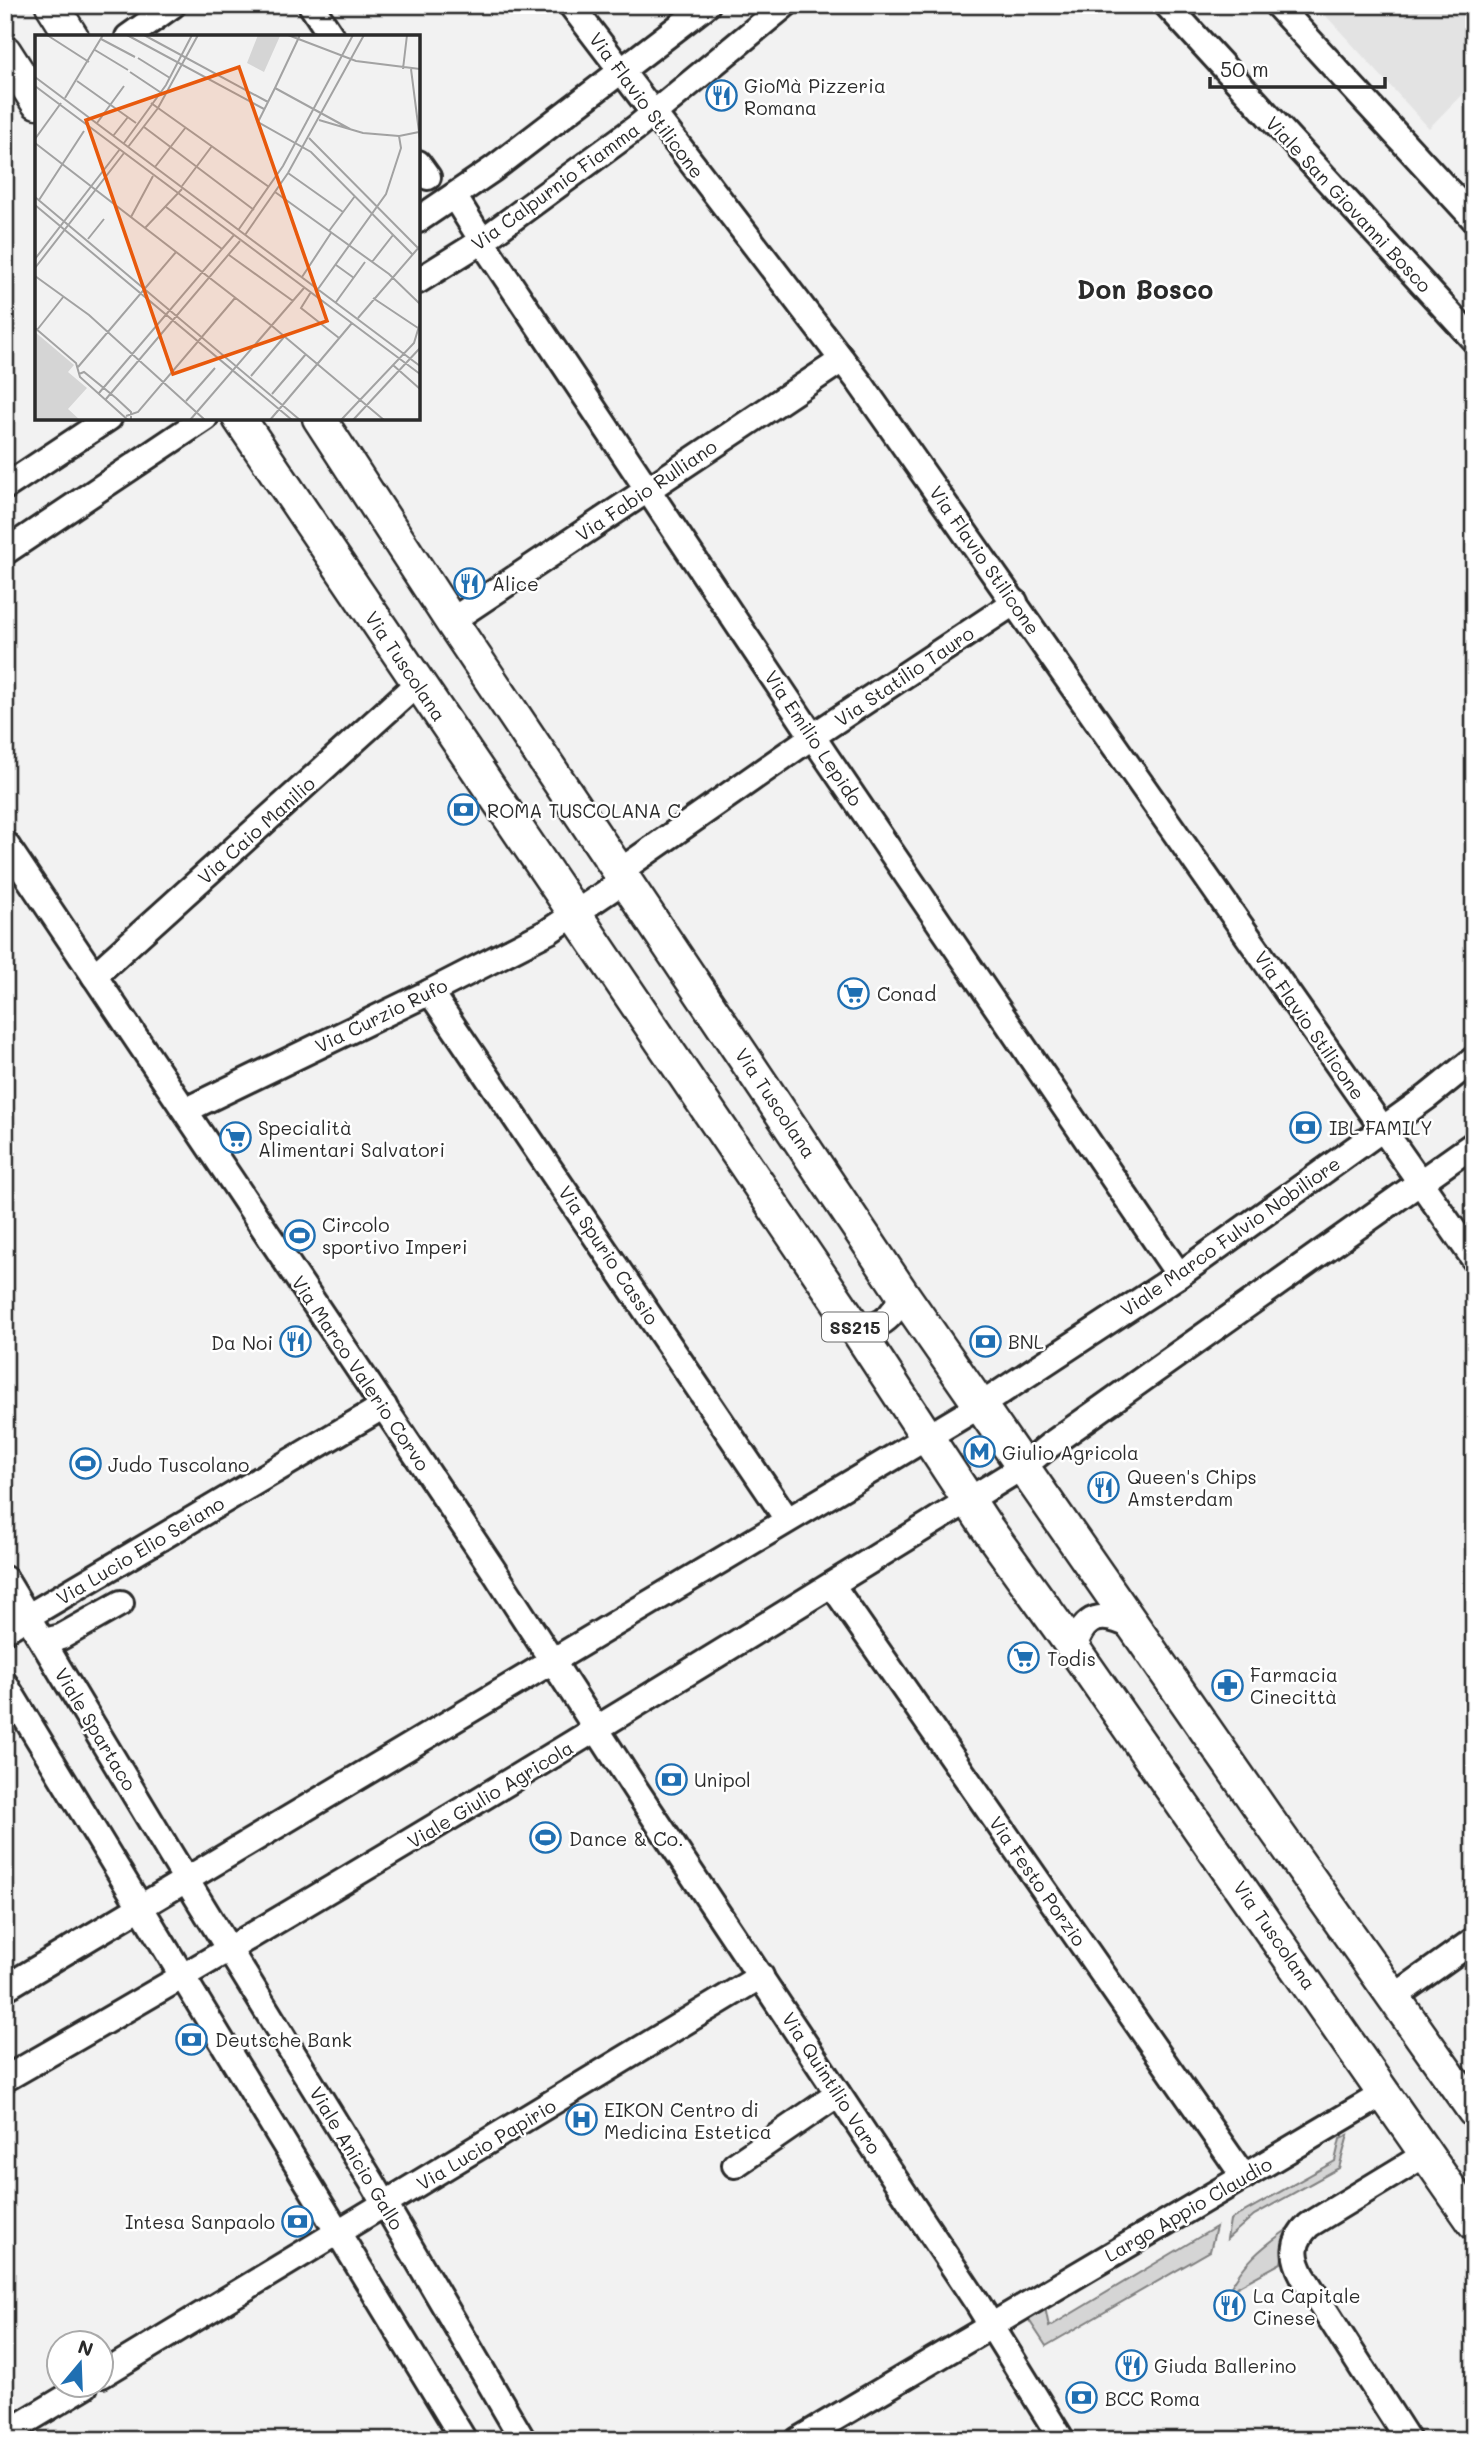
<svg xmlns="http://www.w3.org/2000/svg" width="1479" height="2445" font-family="Mali,sans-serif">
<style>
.built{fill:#e3e3e3}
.green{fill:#d5d5d5;stroke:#808080;stroke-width:2}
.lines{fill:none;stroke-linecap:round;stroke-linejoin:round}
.minor-casing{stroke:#2b2b2b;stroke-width:30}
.major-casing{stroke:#2b2b2b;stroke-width:37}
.minor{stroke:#fff;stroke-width:24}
.major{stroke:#fff;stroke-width:32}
.labels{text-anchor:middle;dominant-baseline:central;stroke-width:5;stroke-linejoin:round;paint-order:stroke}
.shield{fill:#fff;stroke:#6b6b6b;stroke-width:2}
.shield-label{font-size:18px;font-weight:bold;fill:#2b2b2b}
.poi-label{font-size:19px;fill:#2b2b2b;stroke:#fff;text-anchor:start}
.street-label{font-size:19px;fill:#2b2b2b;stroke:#fff}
.district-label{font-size:26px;font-weight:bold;fill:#2b2b2b;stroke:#fff}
.inset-road{fill:none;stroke:#a2a2a2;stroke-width:2}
.view{fill:#e8590c;fill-opacity:0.15;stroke:#e8590c;stroke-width:3.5}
.inset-edge{fill:none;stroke:#2b2b2b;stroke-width:3.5}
</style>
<rect width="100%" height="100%" fill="#f2f2f2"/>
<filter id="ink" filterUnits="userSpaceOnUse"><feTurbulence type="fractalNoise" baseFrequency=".0143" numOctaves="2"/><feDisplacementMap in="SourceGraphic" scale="14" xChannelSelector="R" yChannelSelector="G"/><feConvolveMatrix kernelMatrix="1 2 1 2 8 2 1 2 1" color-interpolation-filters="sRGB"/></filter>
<g filter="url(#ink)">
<polygon class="built" points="1316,5 1474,5 1474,82 1429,128"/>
<g class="green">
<polygon points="1348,2135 1339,2168 1254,2215 1227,2239 1230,2220 1335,2161 1340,2139"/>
<polygon points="1216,2227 1210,2251 1046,2346 1027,2317 1045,2307 1049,2327"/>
<path d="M 1288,2229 L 1281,2263 L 1228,2292 C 1244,2262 1261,2248 1288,2229 Z"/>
</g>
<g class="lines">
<defs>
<g id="minor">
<polyline points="311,5 332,37"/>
<polyline points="571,5 860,383 1474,1259"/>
<polyline points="1167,5 1474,340"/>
<polyline points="1277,5 1474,219"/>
<polyline points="128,37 173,5"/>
<polyline points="418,163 428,177"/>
<polyline points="454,196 491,255 827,758 1179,1275"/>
<polyline points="418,220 493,169 707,5"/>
<polyline points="418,281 482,241 637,127 785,5"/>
<polyline points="5,487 109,418"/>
<polyline points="5,552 205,418"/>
<polyline points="451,621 842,360"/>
<polyline points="5,843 492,1568 636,1790 978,2304 1062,2440"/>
<polyline points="620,871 813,736 1015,602"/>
<polyline points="94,976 418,683"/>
<polyline points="430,992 787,1519"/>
<polyline points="186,1110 430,992 549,931 626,879"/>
<path d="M 851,1321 C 876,1336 895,1316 902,1293"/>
<polyline points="5,1579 171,1855 372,2182 523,2440"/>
<polyline points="832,1585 1244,2177"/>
<polyline points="5,1630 384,1406"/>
<polyline points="44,1641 61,1637 121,1603"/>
<path d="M 1074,1649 C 1084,1614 1102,1611 1133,1627"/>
<polyline points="5,1684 464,2440"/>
<polyline points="5,1988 981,1405 1179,1275 1427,1097 1474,1059"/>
<polyline points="1394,1997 1474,1940"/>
<path d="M 5,2079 C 350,1882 687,1674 1024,1466 L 1050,1445 L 1474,1144"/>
<polyline points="735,2165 838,2094"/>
<polyline points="102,2375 761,1976"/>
<polyline points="5,2434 85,2386"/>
<polyline points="798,2440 1385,2093"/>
<path d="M 1408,2440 L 1303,2276 C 1292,2256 1292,2241 1309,2225 L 1426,2154"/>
</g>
<g id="major">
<polyline points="52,5 72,37"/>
<polyline points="5,52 37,102"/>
<polyline points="239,418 851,1321 987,1528 1074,1649 1474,2223"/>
<polyline points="319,418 451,621 902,1293 1274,1828 1474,2111"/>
</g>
</defs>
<use href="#minor" class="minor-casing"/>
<use href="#major" class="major-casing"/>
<use href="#minor" class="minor"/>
<use href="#major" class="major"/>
</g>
</g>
<defs>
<symbol id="restaurant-ring" viewBox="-11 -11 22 22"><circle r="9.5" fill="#fff" stroke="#1f6fb2" stroke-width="1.5"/><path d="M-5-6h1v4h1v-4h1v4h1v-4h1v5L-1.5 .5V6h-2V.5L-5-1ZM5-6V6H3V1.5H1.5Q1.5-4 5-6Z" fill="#1f6fb2"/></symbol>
<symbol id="bank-ring" viewBox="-11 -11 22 22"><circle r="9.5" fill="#fff" stroke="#1f6fb2" stroke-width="1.5"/><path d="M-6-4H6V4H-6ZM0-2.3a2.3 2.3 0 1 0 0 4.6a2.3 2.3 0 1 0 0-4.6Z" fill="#1f6fb2"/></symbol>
<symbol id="supermarket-ring" viewBox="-11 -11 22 22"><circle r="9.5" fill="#fff" stroke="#1f6fb2" stroke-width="1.5"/><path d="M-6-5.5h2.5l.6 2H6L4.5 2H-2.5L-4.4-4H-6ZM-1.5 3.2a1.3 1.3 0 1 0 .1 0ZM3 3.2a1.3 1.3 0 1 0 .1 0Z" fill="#1f6fb2"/></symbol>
<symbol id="stadium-ring" viewBox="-11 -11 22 22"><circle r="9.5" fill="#fff" stroke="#1f6fb2" stroke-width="1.5"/><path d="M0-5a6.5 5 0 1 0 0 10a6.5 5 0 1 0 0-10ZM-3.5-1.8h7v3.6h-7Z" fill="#1f6fb2"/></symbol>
<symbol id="metro-ring" viewBox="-11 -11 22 22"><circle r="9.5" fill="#fff" stroke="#1f6fb2" stroke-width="1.5"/><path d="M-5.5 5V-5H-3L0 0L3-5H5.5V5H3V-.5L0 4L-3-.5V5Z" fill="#1f6fb2"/></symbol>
<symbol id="pharmacy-ring" viewBox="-11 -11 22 22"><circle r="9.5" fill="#fff" stroke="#1f6fb2" stroke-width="1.5"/><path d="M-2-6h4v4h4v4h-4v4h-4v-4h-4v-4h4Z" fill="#1f6fb2"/></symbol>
<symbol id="hospital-ring" viewBox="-11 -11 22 22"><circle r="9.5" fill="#fff" stroke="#1f6fb2" stroke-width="1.5"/><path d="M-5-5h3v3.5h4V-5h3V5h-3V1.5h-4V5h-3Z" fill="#1f6fb2"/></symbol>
</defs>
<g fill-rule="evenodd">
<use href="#restaurant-ring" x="704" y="78" width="35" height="35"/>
<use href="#restaurant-ring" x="452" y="566" width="35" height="35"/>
<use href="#bank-ring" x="446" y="792" width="35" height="35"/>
<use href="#supermarket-ring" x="836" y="976" width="35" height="35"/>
<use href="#bank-ring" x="1288" y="1110" width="35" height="35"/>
<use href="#supermarket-ring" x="218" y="1120" width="35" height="35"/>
<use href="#stadium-ring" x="282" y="1218" width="35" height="35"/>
<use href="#bank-ring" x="968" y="1324" width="35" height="35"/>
<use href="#restaurant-ring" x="278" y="1324" width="35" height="35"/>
<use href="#metro-ring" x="962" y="1434" width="35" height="35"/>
<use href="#stadium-ring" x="68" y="1446" width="35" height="35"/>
<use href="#restaurant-ring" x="1086" y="1470" width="35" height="35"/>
<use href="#supermarket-ring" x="1006" y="1640" width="35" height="35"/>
<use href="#pharmacy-ring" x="1210" y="1668" width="35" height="35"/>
<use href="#bank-ring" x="654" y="1762" width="35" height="35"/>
<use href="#stadium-ring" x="528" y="1820" width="35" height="35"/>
<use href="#bank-ring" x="174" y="2022" width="35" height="35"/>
<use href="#hospital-ring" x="564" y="2102" width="35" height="35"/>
<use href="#bank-ring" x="280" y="2204" width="35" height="35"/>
<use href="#restaurant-ring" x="1212" y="2288" width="35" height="35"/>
<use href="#restaurant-ring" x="1114" y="2348" width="35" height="35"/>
<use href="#bank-ring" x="1064" y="2380" width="35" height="35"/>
</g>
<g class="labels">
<rect class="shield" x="822" y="1312.5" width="66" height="29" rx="5"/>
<g class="shield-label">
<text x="855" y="1327">SS215</text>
</g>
<g class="poi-label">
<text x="744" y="85">GioMà Pizzeria<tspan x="744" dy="22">Romana</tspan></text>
<text x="492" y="583">Alice</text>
<text x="487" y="810">ROMA TUSCOLANA C</text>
<text x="877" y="993">Conad</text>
<text x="258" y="1127">Specialità<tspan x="258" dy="22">Alimentari Salvatori</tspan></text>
<text x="1329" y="1127">IBL FAMILY</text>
<text x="322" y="1224">Circolo<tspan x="322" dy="22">sportivo Imperi</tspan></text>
<text x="1008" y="1341">BNL</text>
<text x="273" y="1342" text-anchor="end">Da Noi</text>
<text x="1002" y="1452">Giulio Agricola</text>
<text x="108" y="1464">Judo Tuscolano</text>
<text x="1127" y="1476">Queen's Chips<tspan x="1127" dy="22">Amsterdam</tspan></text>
<text x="1047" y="1658">Todis</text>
<text x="1250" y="1674">Farmacia<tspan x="1250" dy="22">Cinecittà</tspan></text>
<text x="694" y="1779">Unipol</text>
<text x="569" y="1838">Dance &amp; Co.</text>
<text x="215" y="2039">Deutsche Bank</text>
<text x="604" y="2109">EIKON Centro di<tspan x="604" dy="22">Medicina Estetica</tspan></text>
<text x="275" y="2221" text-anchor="end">Intesa Sanpaolo</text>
<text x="1253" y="2295">La Capitale<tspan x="1253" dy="22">Cinese</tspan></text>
<text x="1154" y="2365">Giuda Ballerino</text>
<text x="1105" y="2398">BCC Roma</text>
</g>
<g class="street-label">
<text transform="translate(647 105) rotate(53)">Via Flavio Stilicone</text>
<text transform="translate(555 186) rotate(-36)">Via Calpurnio Fiamma</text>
<text transform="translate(1349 204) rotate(47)">Viale San Giovanni Bosco</text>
<text transform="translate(646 490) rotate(-34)">Via Fabio Rulliano</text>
<text transform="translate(985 560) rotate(55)">Via Flavio Stilicone</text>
<text transform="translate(406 666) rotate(56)">Via Tuscolana</text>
<text transform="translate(904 676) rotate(-34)">Via Statilio Tauro</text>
<text transform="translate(814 738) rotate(56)">Via Emilio Lepido</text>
<text transform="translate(256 830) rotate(-42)">Via Caio Manilio</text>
<text transform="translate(381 1015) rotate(-26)">Via Curzio Rufo</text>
<text transform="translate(1310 1025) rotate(55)">Via Flavio Stilicone</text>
<text transform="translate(776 1103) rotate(56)">Via Tuscolana</text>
<text transform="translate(1230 1236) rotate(-35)">Viale Marco Fulvio Nobiliore</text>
<text transform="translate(609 1255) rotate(56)">Via Spurio Cassio</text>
<text transform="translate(361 1373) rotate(56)">Via Marco Valerio Corvo</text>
<text transform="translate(140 1550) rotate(-31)">Via Lucio Elio Seiano</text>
<text transform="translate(96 1729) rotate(59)">Viale Spartaco</text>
<text transform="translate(490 1794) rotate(-31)">Viale Giulio Agricola</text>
<text transform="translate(1038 1881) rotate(55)">Via Festo Porzio</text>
<text transform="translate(1275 1935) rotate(55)">Via Tuscolana</text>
<text transform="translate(832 2083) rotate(57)">Via Quintilio Varo</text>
<text transform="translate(486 2144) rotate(-31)">Via Lucio Papirio</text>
<text transform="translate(357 2158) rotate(59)">Viale Anicio Gallo</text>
<text transform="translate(1188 2209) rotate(-30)">Largo Appio Claudio</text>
</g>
<g class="district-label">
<text x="1145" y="289">Don Bosco</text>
</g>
</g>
<g transform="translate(35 35)">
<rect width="385" height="385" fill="#f2f2f2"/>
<path d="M 223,0 L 245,1 L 229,37 L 212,28 ZM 0,297 L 39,330 L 33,337 L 52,353 L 33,374 L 45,385 L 0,385 Z" fill="#d5d5d5"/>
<path class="inset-road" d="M 12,0 L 54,27M 92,0 L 229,74M 109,0 L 233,67M 253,0 L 321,26 L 385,34M 66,4 L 100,22M 60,15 L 93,35M 103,23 L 135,43M 368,34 L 372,0M 376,34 L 384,97M 95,37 L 125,57M 0,42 L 385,331M 42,46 L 101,88M 0,51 L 385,339M 240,53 L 265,0M 30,63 L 68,0M 116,68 L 234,152M 284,85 L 328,98 L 364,101M 62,88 L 89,51M 109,92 L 219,175M 315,94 L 240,53 L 223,87 L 276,117 L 377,219M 78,101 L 93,82M 274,103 L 385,215M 0,104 L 26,68M 0,108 L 237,291 L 349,385M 89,108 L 131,50 L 157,0M 93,112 L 123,73 L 163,0M 120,132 L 151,92M 253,138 L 308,177M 147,151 L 177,111M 240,157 L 354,239 L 385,269M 0,162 L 265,385M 4,165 L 49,96M 0,170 L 257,385M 131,172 L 187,214M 96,182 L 118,141M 110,193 L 147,154M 204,194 L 248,131 L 318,0M 294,196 L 320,161M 210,200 L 253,138 L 329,0M 53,204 L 69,184M 194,220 L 258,266M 0,224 L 85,114M 337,227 L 358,200M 301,230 L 319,243M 0,233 L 89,118M 0,241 L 54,280 L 170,385M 267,242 L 296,198M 283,254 L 351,159 L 366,113 L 364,101 L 384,97 L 385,104M 276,257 L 266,273 L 304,303M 338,263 L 383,293M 301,267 L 330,227M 323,283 L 385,211M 0,293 L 41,328 L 45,342 L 93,385M 2,295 L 29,261M 358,330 L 385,354M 43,332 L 141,217M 44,339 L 49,337 L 81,363 L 96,377 L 96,385M 216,341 L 249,302M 64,358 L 199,200M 237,359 L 271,319M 71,364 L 205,206M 151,366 L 180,333M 91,381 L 103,377 L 200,263M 155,385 L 269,253M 235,385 L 317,288M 306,385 L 379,308 L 385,288M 318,385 L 385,313"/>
<path class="view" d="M 204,32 L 292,286 L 138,339 L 51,85 Z"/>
<rect width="385" height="385" class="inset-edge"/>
</g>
<rect width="1479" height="2445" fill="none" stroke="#fff" stroke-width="28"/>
<rect x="14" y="14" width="1451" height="2417" fill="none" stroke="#2b2b2b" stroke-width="2.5" filter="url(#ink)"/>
<g transform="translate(80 2364) rotate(19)"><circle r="33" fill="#ffffff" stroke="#aaaaaa" stroke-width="2"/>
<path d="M0-5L12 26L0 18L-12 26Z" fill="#1f6fb2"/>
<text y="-10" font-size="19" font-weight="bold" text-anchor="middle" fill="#2b2b2b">N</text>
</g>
<path d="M1210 77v10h175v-10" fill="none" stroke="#2b2b2b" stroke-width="3.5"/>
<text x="1220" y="77" font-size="21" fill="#2b2b2b" stroke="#ffffff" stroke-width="5" paint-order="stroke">50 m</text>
</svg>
